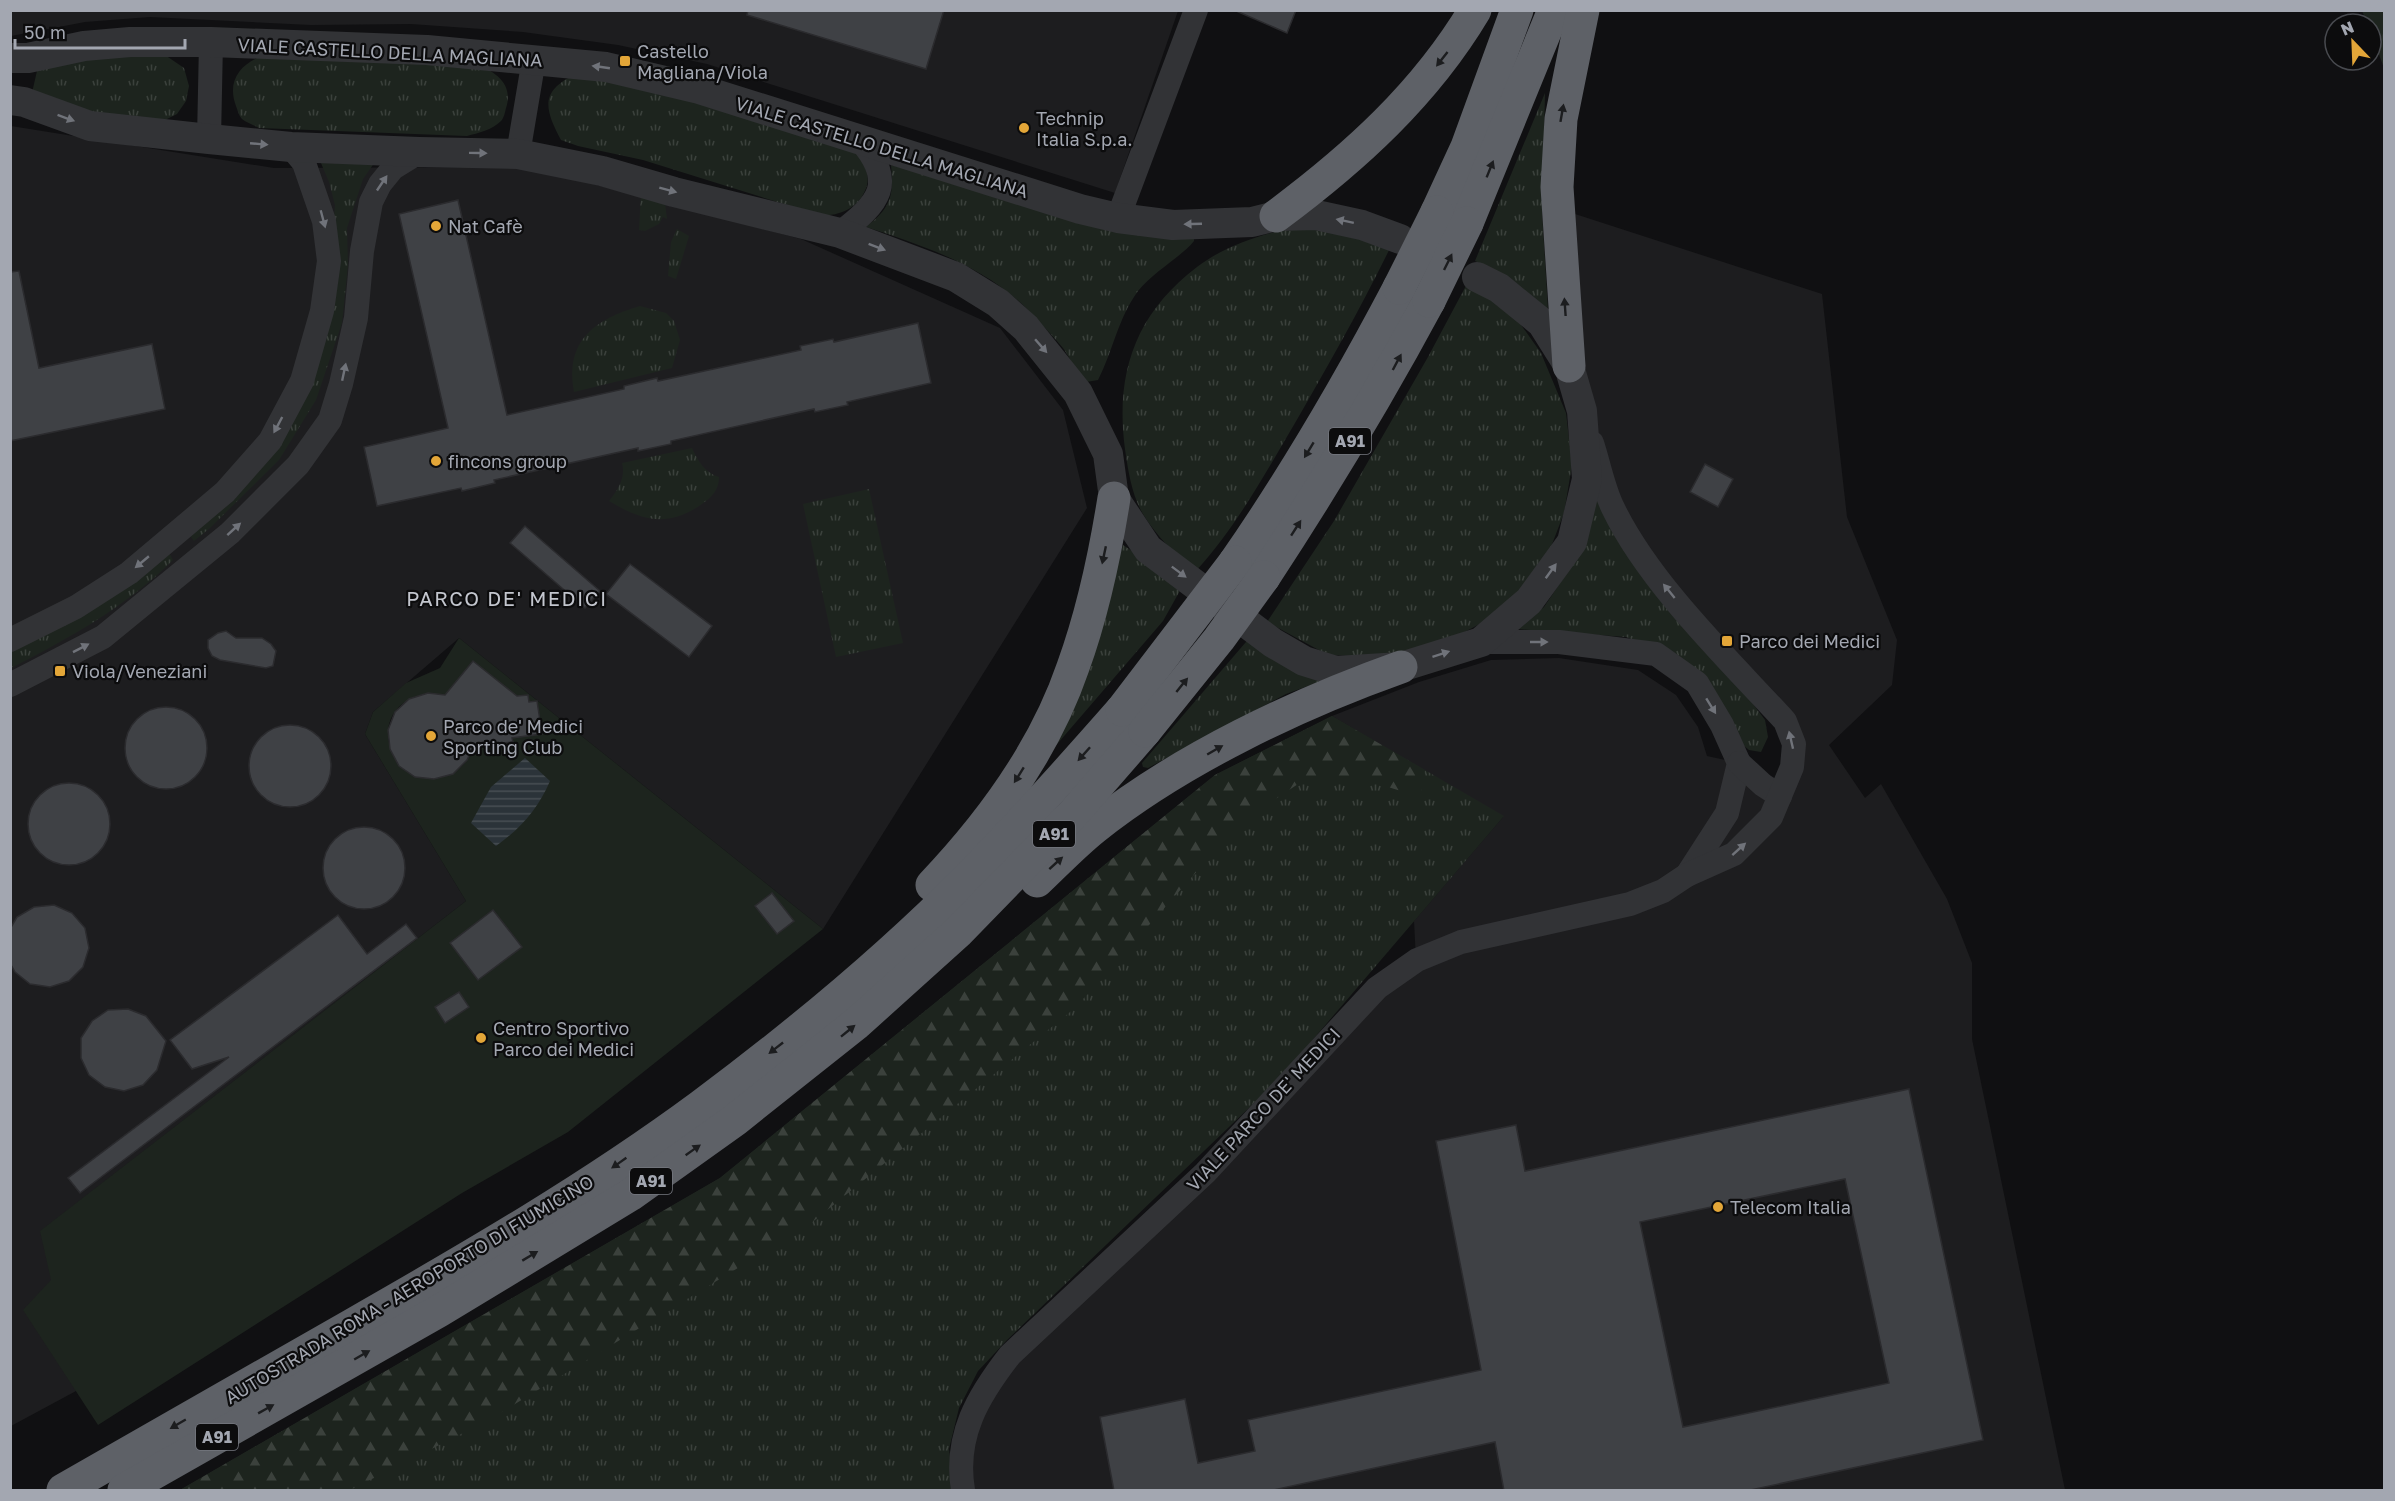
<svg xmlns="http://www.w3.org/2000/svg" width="2395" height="1501" font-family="'Golos Text',sans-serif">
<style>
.built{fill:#1d1d1f}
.grass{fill:url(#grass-tufts)}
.forest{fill:url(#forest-firs)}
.garden{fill:#1d241e;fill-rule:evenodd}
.water{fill:url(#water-rules)}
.building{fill:#3f4145;stroke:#2b2b2e;stroke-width:1.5;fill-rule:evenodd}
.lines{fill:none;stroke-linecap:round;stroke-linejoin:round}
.minor{stroke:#323336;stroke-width:24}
.tertiary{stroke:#323336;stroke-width:30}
.motorway{stroke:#5e6167;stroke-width:33}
.motorway-bridge{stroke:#5e6167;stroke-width:33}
.oneway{fill:#1c1d1f}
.oneway2{fill:#70737a}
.poi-dot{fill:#e3a638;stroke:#0c0c0d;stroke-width:2}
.labels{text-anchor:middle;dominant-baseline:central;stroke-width:4.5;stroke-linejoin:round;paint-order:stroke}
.shield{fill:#0c0c0d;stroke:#767880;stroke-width:1.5}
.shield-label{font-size:16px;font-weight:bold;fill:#a3a7b1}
.poi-label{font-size:18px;fill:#a3a7b1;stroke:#0c0c0d;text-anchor:start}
.street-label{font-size:18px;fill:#a3a7b1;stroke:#0c0c0d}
.neighbourhood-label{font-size:20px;letter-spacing:1.5px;fill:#c3c6ce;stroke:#0c0c0d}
</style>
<defs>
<pattern id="grass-tufts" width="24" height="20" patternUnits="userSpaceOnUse" patternTransform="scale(1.5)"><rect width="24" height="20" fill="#1d241e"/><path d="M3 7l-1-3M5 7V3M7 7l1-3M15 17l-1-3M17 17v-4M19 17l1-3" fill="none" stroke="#3b413c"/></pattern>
<pattern id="forest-firs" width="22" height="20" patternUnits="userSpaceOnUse" patternTransform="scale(1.5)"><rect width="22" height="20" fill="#1d241e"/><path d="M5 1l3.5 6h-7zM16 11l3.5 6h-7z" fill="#3b413c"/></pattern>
<pattern id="water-rules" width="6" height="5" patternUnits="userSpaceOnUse" patternTransform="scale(1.5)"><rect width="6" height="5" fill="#2b3339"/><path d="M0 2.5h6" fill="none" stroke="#474e53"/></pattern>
</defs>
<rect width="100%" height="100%" fill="#101012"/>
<g class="built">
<polygon points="11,10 1178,11 1115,193 707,64 618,45 523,32 411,24 311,25 150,17 85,22 11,36"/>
<polygon points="11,126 274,168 529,167 801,239 1000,328 1063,410 1087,508 823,929 459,638 373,712 365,734 466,901 41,1231 76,1391 11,1426"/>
<polygon points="1572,213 1822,294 1847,517 1897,640 1892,685 1829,745 1865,798 1881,784 1947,899 1972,963 1972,1039 2065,1490 953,1490 986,1386 1416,960 1414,921 1503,817 1332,716 1419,682 1491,660 1559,658 1638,670 1676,695 1698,727 1707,756 1739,763 1780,795 1785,721 1638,552 1582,411"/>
</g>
<g class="grass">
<polygon points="2362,11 2384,11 2384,68 2371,33 2371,24 2368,24"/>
<polygon points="162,53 184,68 189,86 186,101 177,114 165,120 96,116 32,93 37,71 83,55"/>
<path d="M 267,54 L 475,64 C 495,71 514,84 506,108 C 505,112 504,118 501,121 C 492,130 478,133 467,136 L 259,128 C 254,125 247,123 242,119 C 239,116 238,111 236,106 C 226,79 242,62 267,54 Z"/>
<path d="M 576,74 L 663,88 L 858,154 C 863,163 870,174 867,185 C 861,207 840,217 819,215 L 643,160 L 578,146 L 561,140 C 544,108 540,91 576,74 Z"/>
<polygon points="1545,93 1542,212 1548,310 1503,274 1475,261"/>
<polygon points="377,159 363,179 347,228 348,265 342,323 316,400 279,460 210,528 194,541 187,532 246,474 326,324 335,205 329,182 321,163"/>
<path d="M 891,165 L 1194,236 L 1194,241 C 1180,258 1154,271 1138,291 C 1118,318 1113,351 1098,380 L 1086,382 C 1076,373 1071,359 1063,348 C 1054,337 1044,327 1035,317 C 990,268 928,247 866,227 C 891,208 894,196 891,165 Z"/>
<polygon points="641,193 665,203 667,219 663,217 659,224 645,231 639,230"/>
<path d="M 1302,226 L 1391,246 C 1362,306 1329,364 1295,423 C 1265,474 1236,527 1196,571 C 1176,555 1157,537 1143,514 C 1132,496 1128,470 1125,449 C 1115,374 1135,314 1197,267 C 1227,244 1266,233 1302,226 Z"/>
<polygon points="677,229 689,236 676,279 668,276 671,242"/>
<polygon points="1468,282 1509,308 1541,353 1566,413 1572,465 1564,513 1549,552 1525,587 1491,618 1438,646 1382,657 1328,655 1267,622 1334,521 1428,357"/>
<path d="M 640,306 L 666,313 L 674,321 L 680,340 L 672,368 L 574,392 C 564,340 596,319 640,306 Z"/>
<path d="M 692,448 C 698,461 705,473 719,477 C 719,490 712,497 702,504 C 668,528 642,521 609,501 C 618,490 626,477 622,463 Z"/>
<polygon points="869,489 903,643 836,657 803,504"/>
<polygon points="1597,495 1765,720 1768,737 1761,752 1749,750 1736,739 1659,649 1626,637 1517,629 1544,607 1569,570"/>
<polygon points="1123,545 1171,577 1182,587 1163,621 1040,764 1092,646"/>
<path d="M 168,551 L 173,560 C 127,606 68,639 11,668 L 11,651 Z"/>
<polygon points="1252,635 1327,679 1286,694 1148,768 1143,767 1142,763"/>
<polygon points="1332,716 1504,816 1280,1078 1007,1340 978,1371 959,1408 949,1449 954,1490 180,1490 720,1178 1215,775"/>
</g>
<polygon class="forest" points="1332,716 1425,770 1420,797 1369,781 1307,778 1241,822 1075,1008 810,1224 487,1421 350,1490 180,1490 720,1178 1215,775"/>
<path class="garden" d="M 459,638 L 823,929 L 568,1132 L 462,1193 L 98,1425 L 23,1310 L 51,1280 L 40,1231 L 466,901 L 365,734 L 373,712 L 406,683 L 440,668 ZM 473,661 L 502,684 L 450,690 ZM 428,693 L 447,696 L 474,742 C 472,748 471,755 467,760 C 462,768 453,773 445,776 C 395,792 365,722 410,699 C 415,696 422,695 428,693 Z"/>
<path class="water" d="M 525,758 L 550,781 C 538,809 521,828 496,846 L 471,823 L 491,787 Z"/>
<g class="building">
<polygon points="748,10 944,10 926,69 747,15"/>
<polygon points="1234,10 1296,10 1287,33"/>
<polygon points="458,200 507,415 624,389 624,386 657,378 658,381 801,350 800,346 833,339 834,342 918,323 931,383 847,402 848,405 815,412 814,409 671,441 671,444 638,451 638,448 494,480 495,483 462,491 461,488 377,506 364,447 448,428 399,214"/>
<polygon points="19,271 39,368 152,344 165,409 10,441 10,272"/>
<polygon points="1705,464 1733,479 1718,507 1690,492"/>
<polygon points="525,526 600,591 585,608 510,543"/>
<polygon points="630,564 712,626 689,657 606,594"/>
<polygon points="226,631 236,638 262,638 271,644 276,651 273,666 266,668 220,660 212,656 208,648 208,640 218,633"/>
<polygon points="473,661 517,696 528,695 529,702 537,701 542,734 512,738 513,742 473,747 467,760 453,774 434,779 415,777 399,766 390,749 388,730 395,712 409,699 428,693 445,695"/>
<circle cx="166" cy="748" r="41"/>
<circle cx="290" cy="766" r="41"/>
<circle cx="69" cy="824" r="41"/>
<circle cx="364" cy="868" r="41"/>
<polygon points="772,893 794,921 777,934 755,906"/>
<polygon points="54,905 72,913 85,928 89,948 83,967 69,981 50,987 30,984 15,972 10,963 10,929 17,917 34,907"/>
<polygon points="493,910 522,947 478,980 450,943"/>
<polygon points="338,915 367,954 406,924 417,938 80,1193 68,1178 229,1057 192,1069 170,1040"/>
<polygon points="459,992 469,1007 445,1023 435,1007"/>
<polygon points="128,1009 146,1016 166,1041 157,1070 143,1085 124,1091 105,1087 89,1075 81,1058 81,1038 92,1021 108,1010"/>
<path d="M 1909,1089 L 1983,1440 L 1746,1491 L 1504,1491 L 1495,1442 L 1269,1491 L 1114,1491 L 1100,1417 L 1185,1399 L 1198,1463 L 1255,1451 L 1248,1420 L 1481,1370 L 1436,1141 L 1516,1125 L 1525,1171 ZM 1845,1179 L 1889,1383 L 1683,1427 L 1640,1222 Z"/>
</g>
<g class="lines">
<g class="minor">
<polyline points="209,139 211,42"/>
<polyline points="518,154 534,59"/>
<polyline points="1118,218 1196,10"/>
<path d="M 840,233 C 879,203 897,183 860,140"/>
<polyline points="10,640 76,607 129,573 225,492 270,441 302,381 322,311 329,261 324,221 304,163 291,147"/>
<polyline points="1481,642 1559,642 1656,654 1697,683 1722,725 1739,763 1727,813 1687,875"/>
<polyline points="10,685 103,637 230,533 298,465 330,420 341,384 356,318 362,251 371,202 380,184 393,168 419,152"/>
<polyline points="1739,763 1763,785 1780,796"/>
<path d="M 963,1490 C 954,1436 978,1396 1010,1355 L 1205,1173 L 1377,988 L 1417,960 L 1461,942 L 1630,904 L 1663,891 L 1687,875 L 1734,854 L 1771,817 L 1792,767 L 1794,744 L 1785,721 C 1728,659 1649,583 1613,508 C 1603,488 1599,464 1592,443"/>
</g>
<g class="tertiary">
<polyline points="10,58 28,58 84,46 130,42 211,42 427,50 606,67 699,89 1080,209 1118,218 1173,225 1252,222 1276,216 1316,215 1362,225 1400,239"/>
<polyline points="10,100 24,102 90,126 209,139 291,147 419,152 518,154 602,171 674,192 840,233 956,277 998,303 1026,328 1078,393 1108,454 1114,498 1148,549 1273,643 1304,661 1336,671 1401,667 1481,642 1529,601 1572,542 1587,479 1582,411 1569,366 1542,323 1499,288 1477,277"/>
</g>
<g class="motorway">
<polyline points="1437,212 1467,147 1517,10"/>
<path d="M 1276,216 C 1354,158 1425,94 1475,10"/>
<polyline points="1467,223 1554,10"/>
<polyline points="1569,366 1557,187 1561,119 1583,10"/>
<path d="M 1235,562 C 1296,474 1349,383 1399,288"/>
<path d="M 1264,577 C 1323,487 1378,396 1429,301"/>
<path d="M 1037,881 C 1056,863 1074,844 1094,828 C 1181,759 1297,704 1401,667"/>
<path d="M 932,885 C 991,823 1045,749 1073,667 C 1093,612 1105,555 1114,498"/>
<path d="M 63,1490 C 159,1435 255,1380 352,1325 C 471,1257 590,1188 701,1106 C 795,1036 887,960 969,877 C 1022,823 1072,767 1122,710"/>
<polyline points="124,1490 439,1311 630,1195 735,1120 857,1023 958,932 1072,815 1145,731"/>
</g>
<g class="motorway-bridge">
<polyline points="1399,288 1437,212"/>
<polyline points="1429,301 1467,223"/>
<polyline points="1122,710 1235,562"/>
<polyline points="1145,731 1219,639 1264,577"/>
</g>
</g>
<defs><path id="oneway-solid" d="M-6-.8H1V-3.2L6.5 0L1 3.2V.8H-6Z" transform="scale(1.5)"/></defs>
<g class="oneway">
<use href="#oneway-solid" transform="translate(1442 59) rotate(128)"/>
<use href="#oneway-solid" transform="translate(1562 113) rotate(-80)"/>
<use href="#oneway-solid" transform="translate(1490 169) rotate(-68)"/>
<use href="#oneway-solid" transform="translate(1448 262) rotate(-64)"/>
<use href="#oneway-solid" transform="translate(1565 307) rotate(-94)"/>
<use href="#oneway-solid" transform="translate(1397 362) rotate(-62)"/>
<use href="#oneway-solid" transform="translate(1309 450) rotate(121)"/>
<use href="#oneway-solid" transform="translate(1296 528) rotate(-57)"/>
<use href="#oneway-solid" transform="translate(1104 555) rotate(102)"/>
<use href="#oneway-solid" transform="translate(1182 685) rotate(-51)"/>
<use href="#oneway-solid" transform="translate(1215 750) rotate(-30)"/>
<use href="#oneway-solid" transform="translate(1084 754) rotate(132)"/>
<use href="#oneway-solid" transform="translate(1019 775) rotate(122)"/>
<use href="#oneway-solid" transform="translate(1056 863) rotate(-42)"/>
<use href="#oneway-solid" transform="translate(848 1031) rotate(-39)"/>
<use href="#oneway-solid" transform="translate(776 1048) rotate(142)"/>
<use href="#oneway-solid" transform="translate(693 1150) rotate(-35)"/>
<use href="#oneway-solid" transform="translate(619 1163) rotate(145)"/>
<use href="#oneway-solid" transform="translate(530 1256) rotate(-31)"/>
<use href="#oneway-solid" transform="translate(362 1355) rotate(-30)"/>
<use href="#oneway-solid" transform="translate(266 1409) rotate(-29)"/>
<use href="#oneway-solid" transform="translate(178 1424) rotate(150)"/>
</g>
<g class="oneway2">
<use href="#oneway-solid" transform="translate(601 67) rotate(-172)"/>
<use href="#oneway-solid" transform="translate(66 118) rotate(20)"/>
<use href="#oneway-solid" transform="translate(259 144) rotate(5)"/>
<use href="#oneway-solid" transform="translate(478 153) rotate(1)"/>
<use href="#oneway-solid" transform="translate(382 183) rotate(-56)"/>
<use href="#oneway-solid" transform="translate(668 190) rotate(15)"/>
<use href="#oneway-solid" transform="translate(323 219) rotate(75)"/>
<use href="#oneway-solid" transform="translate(1345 221) rotate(-168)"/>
<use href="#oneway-solid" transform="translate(1193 224) rotate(178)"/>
<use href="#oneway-solid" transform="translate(877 247) rotate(21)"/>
<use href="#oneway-solid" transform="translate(1041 346) rotate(49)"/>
<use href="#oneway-solid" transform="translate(344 372) rotate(-78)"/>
<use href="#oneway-solid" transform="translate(278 425) rotate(118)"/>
<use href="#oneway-solid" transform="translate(234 529) rotate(-42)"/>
<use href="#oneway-solid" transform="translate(142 562) rotate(140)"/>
<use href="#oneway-solid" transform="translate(1551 571) rotate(-54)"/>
<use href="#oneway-solid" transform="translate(1179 572) rotate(37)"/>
<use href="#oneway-solid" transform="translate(1669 591) rotate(-129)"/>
<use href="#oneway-solid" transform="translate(1539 642)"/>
<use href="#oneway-solid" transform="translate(81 648) rotate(-27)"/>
<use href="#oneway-solid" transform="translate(1441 654) rotate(-18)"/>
<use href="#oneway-solid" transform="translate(1711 706) rotate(58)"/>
<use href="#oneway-solid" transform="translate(1791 740) rotate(-103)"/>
<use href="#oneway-solid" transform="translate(1739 849) rotate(-42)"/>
</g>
<g class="poi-dot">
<rect x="619" y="55" width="12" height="12" rx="3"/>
<circle cx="1024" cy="128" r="6"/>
<circle cx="436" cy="226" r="6"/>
<circle cx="436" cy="461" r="6"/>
<rect x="1721" y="635" width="12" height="12" rx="3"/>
<rect x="54" y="665" width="12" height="12" rx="3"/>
<circle cx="431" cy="736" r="6"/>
<circle cx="481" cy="1038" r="6"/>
<circle cx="1718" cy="1207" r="6"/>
</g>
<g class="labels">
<g class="shield">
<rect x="1329" y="428" width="42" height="26" rx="4.5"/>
<rect x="1033" y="821" width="42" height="26" rx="4.5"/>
<rect x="630" y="1168" width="42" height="26" rx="4.5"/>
<rect x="196" y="1424" width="42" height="26" rx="4.5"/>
</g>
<g class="shield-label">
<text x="1350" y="441">A91</text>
<text x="1054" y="834">A91</text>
<text x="651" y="1181">A91</text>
<text x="217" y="1437">A91</text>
</g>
<g class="poi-label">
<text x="637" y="51">Castello<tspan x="637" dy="21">Magliana/Viola</tspan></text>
<text x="1036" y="118">Technip<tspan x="1036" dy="21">Italia S.p.a.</tspan></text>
<text x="448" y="226">Nat Cafè</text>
<text x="448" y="461">fincons group</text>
<text x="1739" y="641">Parco dei Medici</text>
<text x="72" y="671">Viola/Veneziani</text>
<text x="443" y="726">Parco de' Medici<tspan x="443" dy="21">Sporting Club</tspan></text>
<text x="493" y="1028">Centro Sportivo<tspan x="493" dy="21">Parco dei Medici</tspan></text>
<text x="1730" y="1207">Telecom Italia</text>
</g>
<g class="street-label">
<text transform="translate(390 52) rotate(3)">VIALE CASTELLO DELLA MAGLIANA</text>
<text transform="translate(882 147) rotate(17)">VIALE CASTELLO DELLA MAGLIANA</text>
<text transform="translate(1263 1109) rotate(-47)">VIALE PARCO DE' MEDICI</text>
<text transform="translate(409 1289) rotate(-31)">AUTOSTRADA ROMA - AEROPORTO DI FIUMICINO</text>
</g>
<g class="neighbourhood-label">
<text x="507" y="598">PARCO DE' MEDICI</text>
</g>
</g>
<rect width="2395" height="1501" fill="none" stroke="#a3a7b1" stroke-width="24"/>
<g transform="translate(2353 42) rotate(337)"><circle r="28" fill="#0c0c0d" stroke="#484a4f" stroke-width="1.5"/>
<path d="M0-4.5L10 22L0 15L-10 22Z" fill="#e3a638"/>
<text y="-9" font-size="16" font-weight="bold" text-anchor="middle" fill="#a3a7b1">N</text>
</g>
<path d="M15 39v9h170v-9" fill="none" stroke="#a3a7b1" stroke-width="3"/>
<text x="24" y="39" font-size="18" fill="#a3a7b1" stroke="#0c0c0d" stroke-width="4.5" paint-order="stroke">50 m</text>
</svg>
